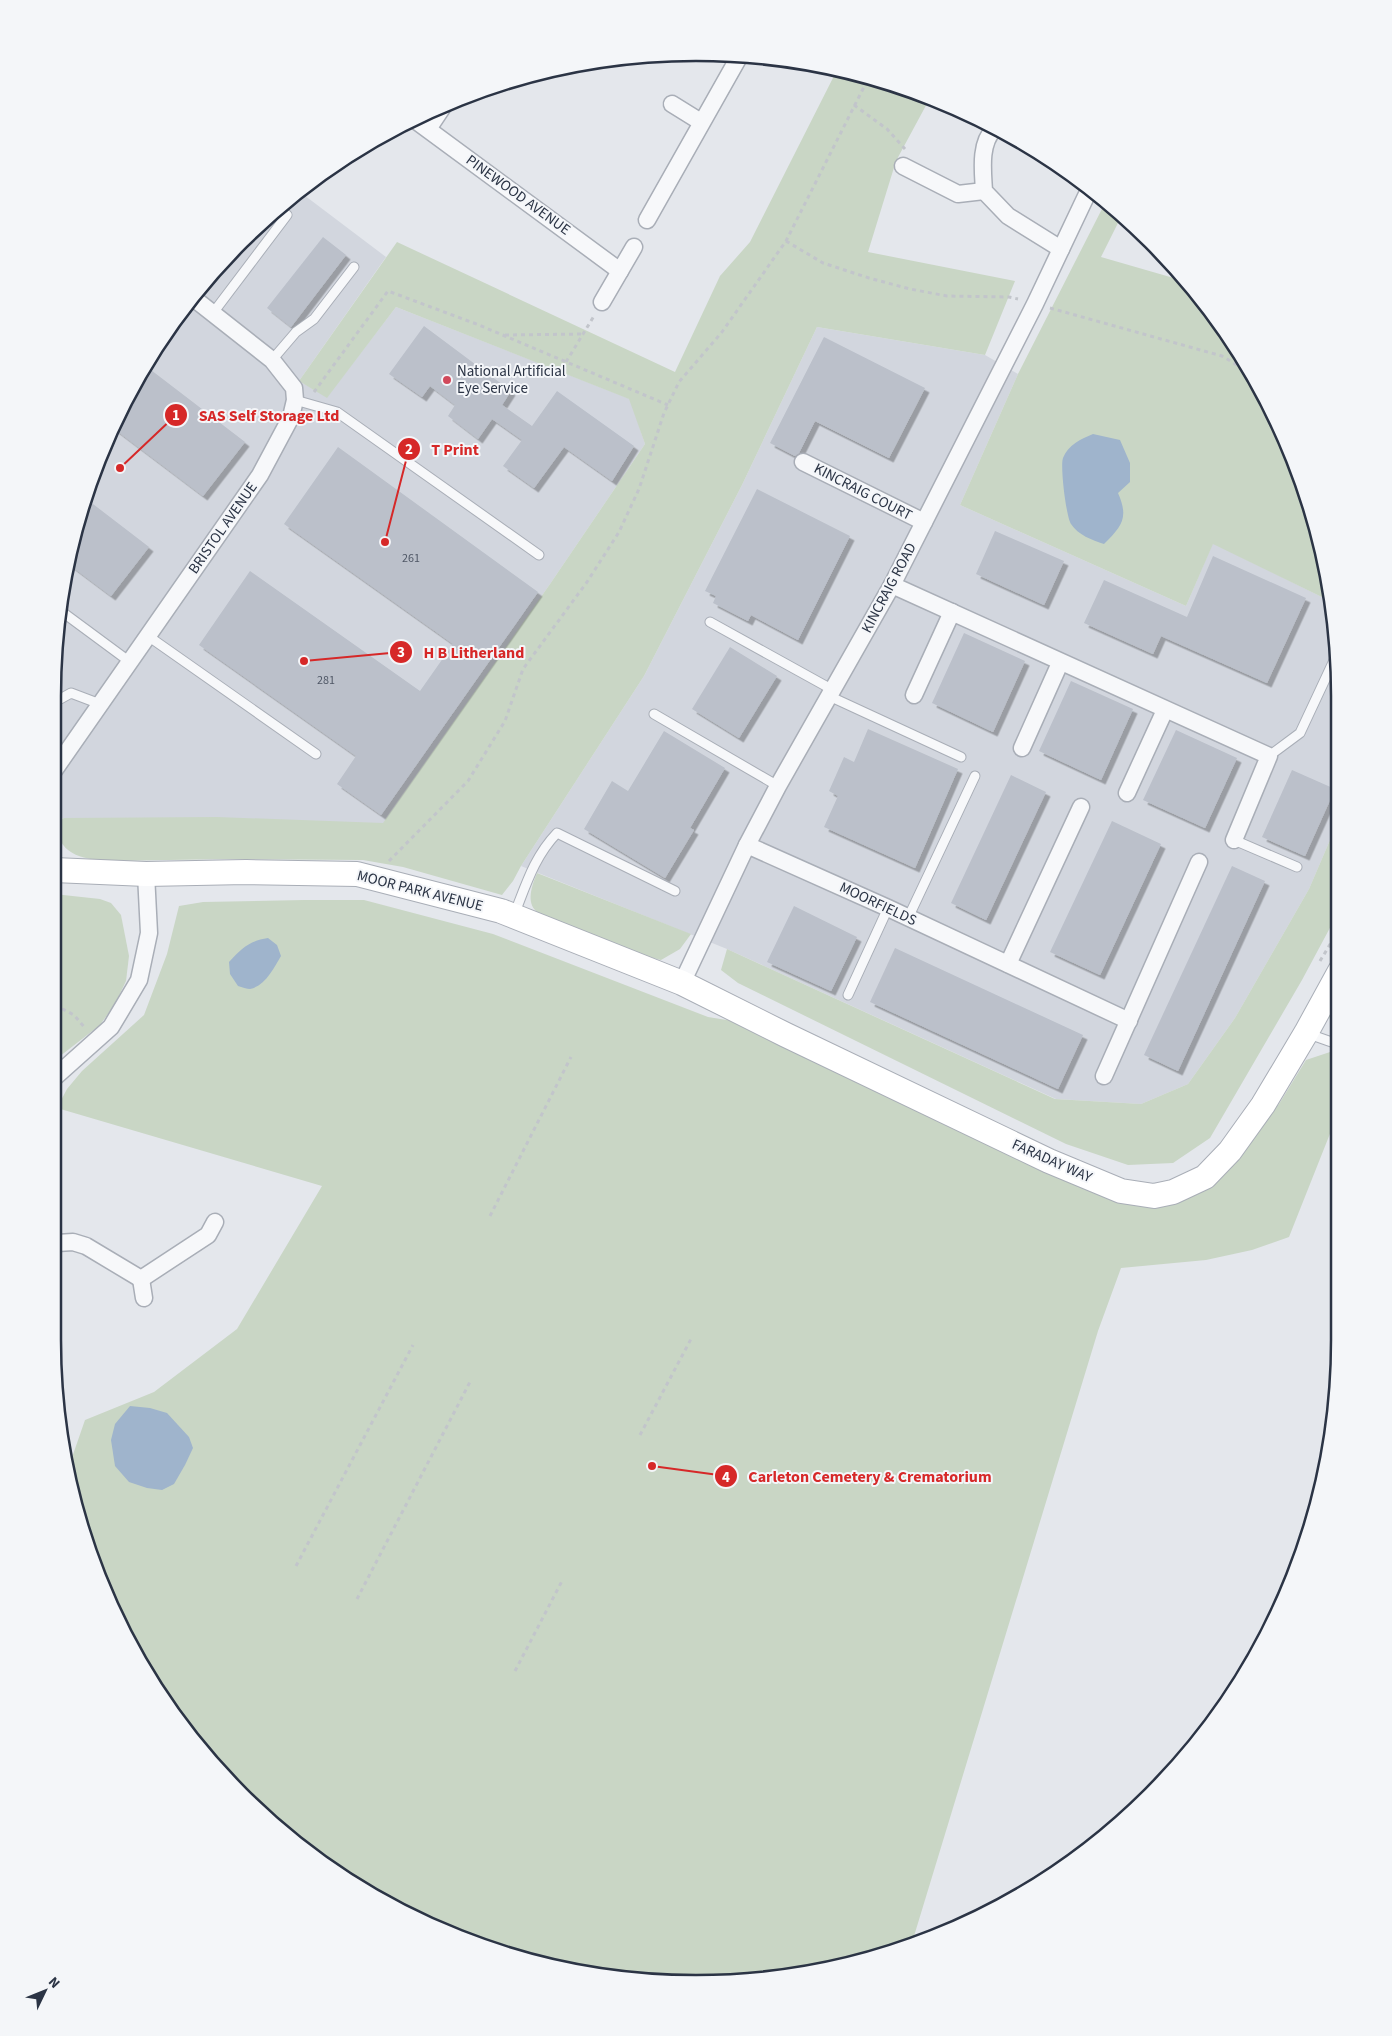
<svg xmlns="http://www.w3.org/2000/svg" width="1392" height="2036" font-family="'Source Sans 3',sans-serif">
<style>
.built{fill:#d2d6de}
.green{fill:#c9d6c5}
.water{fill:#9fb4cc}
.building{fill:#bbc0ca;filter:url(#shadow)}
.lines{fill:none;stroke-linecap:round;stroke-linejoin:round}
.lane-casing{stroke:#a9aeb7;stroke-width:11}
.street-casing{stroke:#a9aeb7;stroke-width:19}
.secondary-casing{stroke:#a9aeb7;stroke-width:26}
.path{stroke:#c2c5cb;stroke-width:3;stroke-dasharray:4 4;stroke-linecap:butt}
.lane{stroke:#f7f8fa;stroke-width:9}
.street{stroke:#f7f8fa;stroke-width:16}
.secondary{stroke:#fff;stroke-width:24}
.poi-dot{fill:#d1495b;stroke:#f4f6f9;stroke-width:2}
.labels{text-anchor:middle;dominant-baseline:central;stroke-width:4;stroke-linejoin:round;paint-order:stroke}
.number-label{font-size:12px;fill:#4f5766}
.street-label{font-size:15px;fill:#2b3445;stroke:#f4f6f9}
.poi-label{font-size:15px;fill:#2b3445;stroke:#f4f6f9;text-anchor:start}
.rim{fill:none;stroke:#2b3445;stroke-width:2.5}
.leader{fill:none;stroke:#d62828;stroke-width:2}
.callout-dot{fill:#d62828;stroke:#f4f6f9;stroke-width:2}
.mark-label{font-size:15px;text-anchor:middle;font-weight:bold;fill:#fff}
.callout-label{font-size:16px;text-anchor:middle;font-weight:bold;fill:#d62828;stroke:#f4f6f9;stroke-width:4;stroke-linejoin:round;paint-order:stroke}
</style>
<defs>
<filter id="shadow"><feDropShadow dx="4.5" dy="4.5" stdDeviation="0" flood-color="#0004"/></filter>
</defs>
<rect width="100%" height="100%" fill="#e4e7ec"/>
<g class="built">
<polygon points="300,192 386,257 299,381 327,397 396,307 630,399 645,444 550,584 383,824 223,818 64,818 53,822 53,696 65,571 119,411 185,304 241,241"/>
<polygon points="817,327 985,355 1018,374 960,505 1186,606 1213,543 1330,601 1340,696 1339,819 1309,889 1235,1018 1188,1084 1141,1104 1056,1099 727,949 521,866 644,676 742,485"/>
</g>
<g class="green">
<path d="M 837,70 L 930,98 L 896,161 L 868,252 L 1015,281 L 985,355 L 817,327 L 742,485 L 644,676 L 521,866 L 513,881 L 502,895 L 403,867 L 363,860 L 228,859 L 108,861 C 80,859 58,854 55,822 L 64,818 L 217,817 L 383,823 L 550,584 L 645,444 L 629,399 L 396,307 L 327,398 L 299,381 L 397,242 L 675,372 L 720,276 L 750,242 Z"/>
<polygon points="1105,203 1121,217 1101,257 1184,281 1231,338 1290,449 1327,570 1330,601 1213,544 1186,606 960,505 1018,374"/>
<polygon points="1339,819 1339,911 1302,980 1210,1138 1173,1163 1128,1165 1066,1144 738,983 721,970 727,949 1055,1099 1141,1104 1188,1084 1235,1018 1309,889"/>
<path d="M 537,873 L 691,934 L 680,949 L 661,960 C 640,955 546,924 535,910 C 526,900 533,883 537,873 Z"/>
<polygon points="54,894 100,899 111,903 121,915 129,956 126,981 115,1004 100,1025 55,1060"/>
<polygon points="304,900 364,900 493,934 708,1017 771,1027 1154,1196 1230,1151 1279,1104 1306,1060 1330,1052 1340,1057 1339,1111 1289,1237 1252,1250 1206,1260 1121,1268 1098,1331 911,1946 822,1971 654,1982 570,1971 450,1935 304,1850 241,1795 161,1698 87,1547 68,1469 85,1420 154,1392 237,1329 322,1186 57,1108 67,1089 82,1071 144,1015 167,954 179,906 203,902"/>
<polygon points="1339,998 1339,1035 1334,1033 1329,1016"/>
</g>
<g class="water">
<path d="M 1093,434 L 1120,440 L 1130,463 L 1130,482 L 1118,493 C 1129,518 1122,526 1104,544 C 1092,540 1078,535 1071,524 C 1066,516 1060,466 1063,458 C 1068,445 1081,439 1093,434 Z"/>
<path d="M 268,938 L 277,945 L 281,956 C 274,968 265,986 250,989 C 247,989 242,987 238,986 L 230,974 L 229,962 C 242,948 249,941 268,938 Z"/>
<polygon points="130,1406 150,1408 167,1413 189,1437 193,1448 185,1465 174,1484 162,1490 147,1488 129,1482 115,1466 111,1440 115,1424"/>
</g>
<g class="building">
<polygon points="323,237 346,255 291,327 267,308"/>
<polygon points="424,326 511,391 502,405 532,426 557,391 634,446 612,481 564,447 534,488 503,466 522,440 492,419 478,439 448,416 455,405 430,386 422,397 389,374"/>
<polygon points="824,337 925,388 889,458 815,421 799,453 795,456 770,443"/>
<polygon points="147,367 245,442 203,496 113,428 119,411"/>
<polygon points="338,447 538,592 381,815 337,784 356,756 199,645 250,571 420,691 453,644 284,524"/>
<polygon points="757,489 850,536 798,640 751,615 748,621 713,603 716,596 705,591"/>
<polygon points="89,501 149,547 111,596 67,563"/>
<polygon points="995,531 1064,561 1044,605 976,574"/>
<polygon points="1213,556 1306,598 1267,683 1161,636 1153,654 1084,623 1104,580 1187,617"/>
<polygon points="964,633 1025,661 993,732 932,703"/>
<polygon points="730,647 777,676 739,738 692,709"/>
<polygon points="1071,681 1133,709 1101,780 1039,751"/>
<polygon points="868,729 958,769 915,868 824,827 838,796 829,791 844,757 854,762"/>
<polygon points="1176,730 1237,758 1205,828 1143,800"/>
<polygon points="664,731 725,768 690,828 694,830 665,878 584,829 612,781 628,791"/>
<polygon points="1292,770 1335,789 1305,856 1262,837"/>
<polygon points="1011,775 1046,792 986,920 951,903"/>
<polygon points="1112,821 1161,844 1100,975 1050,952"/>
<polygon points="1232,866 1265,881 1178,1071 1144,1055"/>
<polygon points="794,906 857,937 831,991 767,962"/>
<polygon points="895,948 1083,1035 1058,1089 870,1002"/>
</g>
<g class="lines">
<defs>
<g id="lane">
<polyline points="213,313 287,215 280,209"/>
<polyline points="272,360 296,332 314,319 354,267"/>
<polyline points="295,400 337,412 539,555"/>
<polyline points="61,611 130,662"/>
<polyline points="710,622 833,690"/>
<polyline points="148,636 316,754"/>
<polyline points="829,696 961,757"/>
<polyline points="53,703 71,693 100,704"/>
<polyline points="654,714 778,786"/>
<polyline points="1269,756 1300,733 1336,656"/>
<polyline points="1234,840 1297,867"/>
<path d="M 514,915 C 526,885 534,857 557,833 L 675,891"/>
<polyline points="908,918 975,776"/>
<polyline points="848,995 888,908"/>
<polyline points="1306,1033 1340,1045"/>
</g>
<g id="street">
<polyline points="672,104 701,122"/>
<polyline points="415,120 620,271"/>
<polyline points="428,129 444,105"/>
<path d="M 994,129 C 979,144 983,172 984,191 L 1008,216 L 1061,249"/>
<polyline points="903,166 958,194 984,191"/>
<polyline points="647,220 739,57"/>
<polyline points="602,302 634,247"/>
<polyline points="803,462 924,522"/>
<polyline points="892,585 1269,756 1234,840"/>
<polyline points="914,695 952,612"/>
<polyline points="1022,748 1060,663"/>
<polyline points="53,772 260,475 291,417 295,400 294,388 272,360 192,297"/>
<polyline points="1127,793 1165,710"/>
<polyline points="747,845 888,908 1129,1021"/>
<polyline points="1008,964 1081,807"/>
<polyline points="682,983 747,845 778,786 892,585 1035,304 1089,190"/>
<polyline points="1104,1076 1199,862"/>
<polyline points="55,1077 111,1027 139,980 149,933 146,874"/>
<polyline points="57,1243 73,1242 86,1246 141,1279 208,1235 215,1222"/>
<polyline points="141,1279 144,1298"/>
</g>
<polyline id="secondary" points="54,870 146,874 246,872 357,874 501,911 682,983 786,1035 1049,1161 1121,1191 1154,1196 1173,1192 1205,1177 1230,1151 1263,1105 1306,1033 1340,971"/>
</defs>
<use href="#lane" class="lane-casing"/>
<use href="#street" class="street-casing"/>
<use href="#secondary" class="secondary-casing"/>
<g class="path">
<polyline points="854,105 887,129 905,149"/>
<polyline points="786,241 823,263 869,278 910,289 947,296 1009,297 1018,299"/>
<polyline points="1050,308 1222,356 1249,372"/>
<polyline points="505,335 584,334"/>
<polyline points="566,362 594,316"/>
<polyline points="314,392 388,291 479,325 668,405"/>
<polyline points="389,861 468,781 505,721 523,669 587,582 619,532 639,489 664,413 679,382 722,332 786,241 868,79"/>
<polyline points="1320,961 1340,928"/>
<polyline points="55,1005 74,1015 85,1028"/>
<polyline points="490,1216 571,1057"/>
<polyline points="640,1435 691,1339"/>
<polyline points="296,1566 413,1345"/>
<polyline points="357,1599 471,1380"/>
<polyline points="515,1671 562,1581"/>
<polyline points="219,1768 223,1761"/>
</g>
<use href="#lane" class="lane"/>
<use href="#street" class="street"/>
<use href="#secondary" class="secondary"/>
</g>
<circle class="poi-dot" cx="447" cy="380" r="5"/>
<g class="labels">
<g class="number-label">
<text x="411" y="558">261</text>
<text x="326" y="680">281</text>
</g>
<g class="street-label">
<text transform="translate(518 195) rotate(36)">PINEWOOD AVENUE</text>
<text transform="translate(863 492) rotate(27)">KINCRAIG COURT</text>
<text transform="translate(223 528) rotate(-55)">BRISTOL AVENUE</text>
<text transform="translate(889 588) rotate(-62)">KINCRAIG ROAD</text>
<text transform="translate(420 891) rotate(14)">MOOR PARK AVENUE</text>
<text transform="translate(878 904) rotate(25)">MOORFIELDS</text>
<text transform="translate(1052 1161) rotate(24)">FARADAY WAY</text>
</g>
<g class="poi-label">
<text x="457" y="371">National Artificial<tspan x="457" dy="17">Eye Service</tspan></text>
</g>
</g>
<path d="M0 0H1392V2036H0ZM696 61H696A635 635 0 0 1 1331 696V1340A635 635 0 0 1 696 1975H696A635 635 0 0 1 61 1340V696A635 635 0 0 1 696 61Z" fill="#f4f6f9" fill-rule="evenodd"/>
<path class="rim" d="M696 61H696A635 635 0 0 1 1331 696V1340A635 635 0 0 1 696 1975H696A635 635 0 0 1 61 1340V696A635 635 0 0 1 696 61Z"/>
<path class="leader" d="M120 468L176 415M385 542L409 449M304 661L401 652M652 1466L726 1476"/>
<g class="callout-dot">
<circle cx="120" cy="468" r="5"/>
<circle cx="385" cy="542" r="5"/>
<circle cx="304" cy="661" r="5"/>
<circle cx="652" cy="1466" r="5"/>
<circle cx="176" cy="415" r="12"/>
<circle cx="409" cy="449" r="12"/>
<circle cx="401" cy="652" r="12"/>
<circle cx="726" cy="1476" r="12"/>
</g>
<g class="mark-label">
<text x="176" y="420">1</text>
<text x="409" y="454">2</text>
<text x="401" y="657">3</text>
<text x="726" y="1482">4</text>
</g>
<g class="callout-label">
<text x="269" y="421">SAS Self Storage Ltd</text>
<text x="455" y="455">T Print</text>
<text x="474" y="658">H B Litherland</text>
<text x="870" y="1482">Carleton Cemetery &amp; Crematorium</text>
</g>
<g transform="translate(45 1991) rotate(47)" stroke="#f4f6f9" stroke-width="4" paint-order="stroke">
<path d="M0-4L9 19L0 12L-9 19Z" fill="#2b3445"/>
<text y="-8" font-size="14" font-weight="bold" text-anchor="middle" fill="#2b3445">N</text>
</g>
</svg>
